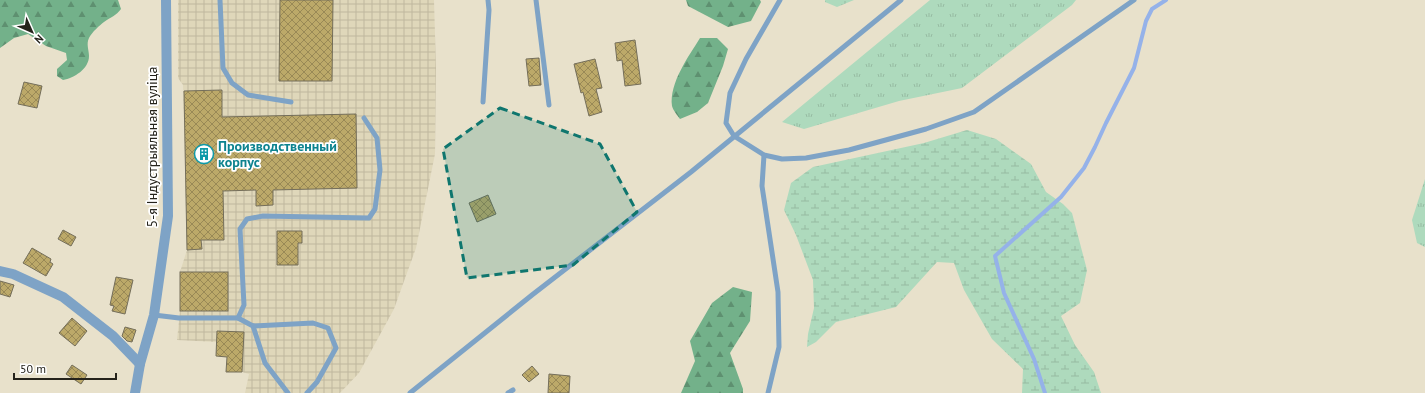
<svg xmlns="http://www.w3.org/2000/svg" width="1425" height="393" font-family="'PT Sans',sans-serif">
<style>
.industrial{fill:url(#industrial-grid)}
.grass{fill:url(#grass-tufts)}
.forest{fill:url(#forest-firs)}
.wetland{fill:url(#wetland-marsh)}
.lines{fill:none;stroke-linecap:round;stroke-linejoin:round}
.stream{stroke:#95b2e9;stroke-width:4}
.building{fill:url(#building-cross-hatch);stroke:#746e5a}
.service{stroke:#7ea3c6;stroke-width:5}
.minor{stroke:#7ea3c6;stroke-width:10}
.marked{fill:#0f766e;fill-opacity:0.2;stroke:#0f766e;stroke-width:3;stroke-dasharray:8 5;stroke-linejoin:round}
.labels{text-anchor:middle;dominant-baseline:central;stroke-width:3.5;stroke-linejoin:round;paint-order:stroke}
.culture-label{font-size:14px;font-weight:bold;fill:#0d838f;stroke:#fff;text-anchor:start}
.street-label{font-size:14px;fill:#25231b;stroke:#fff}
</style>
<defs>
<pattern id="industrial-grid" width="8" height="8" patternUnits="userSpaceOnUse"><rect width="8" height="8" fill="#dfd7ba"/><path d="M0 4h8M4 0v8" fill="none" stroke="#bfb89f"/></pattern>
<pattern id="grass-tufts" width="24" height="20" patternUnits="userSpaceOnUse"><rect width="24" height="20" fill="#aedabd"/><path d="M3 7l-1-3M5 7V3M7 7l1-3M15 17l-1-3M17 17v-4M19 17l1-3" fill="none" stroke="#96bba2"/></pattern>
<pattern id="forest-firs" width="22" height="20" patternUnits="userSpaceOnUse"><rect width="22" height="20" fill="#73b18a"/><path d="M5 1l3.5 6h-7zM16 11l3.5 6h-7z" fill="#5e9070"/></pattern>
<pattern id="wetland-marsh" width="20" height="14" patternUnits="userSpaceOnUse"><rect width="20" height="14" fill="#aedabd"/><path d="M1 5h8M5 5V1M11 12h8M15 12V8" fill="none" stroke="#96bba2"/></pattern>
<pattern id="building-cross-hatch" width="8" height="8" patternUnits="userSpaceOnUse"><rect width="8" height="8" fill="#bca969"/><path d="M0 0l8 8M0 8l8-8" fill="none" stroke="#998956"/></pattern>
</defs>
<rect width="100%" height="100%" fill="#e8e1cb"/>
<polygon class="industrial" points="178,0 434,0 436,69 435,154 416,248 394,309 359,373 340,393 245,393 249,374 242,372 226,372 227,357 216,356 216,342 177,340 180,311 180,272 187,250 183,85 178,78"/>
<g class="grass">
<polygon points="930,0 1076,0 1072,5 962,88 899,101 804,129 782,122"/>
<polygon points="1425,179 1425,247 1417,243 1412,220"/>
</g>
<g class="forest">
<path d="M 0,0 L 118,0 L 121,9 C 116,16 111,17 104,22 C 100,25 92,32 89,38 C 86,44 89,50 89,56 C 89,69 74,78 63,80 L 57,76 L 57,69 L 67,60 L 66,53 L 46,46 L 28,34 L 14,38 L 0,48 Z"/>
<polygon points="686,0 760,0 761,2 751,21 728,27 688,6"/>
<path d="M 700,38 L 717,38 L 728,49 L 723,66 L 708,103 L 697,112 L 680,119 C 677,115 673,110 672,106 C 669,83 689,56 700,38 Z"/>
<polygon points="733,287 752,292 750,321 730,353 743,389 743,393 681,393 695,361 690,341 712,303"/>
</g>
<g class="wetland">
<polygon points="825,0 854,0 837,7 825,2"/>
<polygon points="967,130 996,139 1031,164 1046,192 1063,204 1072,213 1087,270 1080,303 1061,316 1075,345 1094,372 1101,393 1022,393 1023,369 992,339 964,290 954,263 937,262 896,307 836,322 816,342 807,347 808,334 814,308 813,280 796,235 784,210 791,183 813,167 924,143"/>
</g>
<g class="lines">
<polyline class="stream" points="1045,393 1034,359 1004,293 995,256 1061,197 1084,168 1095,147 1106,123 1134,68 1146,21 1152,9 1166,0"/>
</g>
<g class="building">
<polygon points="280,0 333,0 332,81 279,81"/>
<polygon points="635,40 641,84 625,86 622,60 617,61 615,43"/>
<polygon points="539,58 541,85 529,86 526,59"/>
<polygon points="595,59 602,88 596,89 602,112 589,116 583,92 581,93 574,64"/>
<polygon points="24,82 42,86 37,108 18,104"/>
<polygon points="222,90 222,117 356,114 357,188 273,190 273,205 256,206 256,190 223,191 224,240 201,240 202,249 187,250 184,91"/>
<polygon points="488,195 496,214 477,222 469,203"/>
<polygon points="63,230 76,237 71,246 58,239"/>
<polygon points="277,231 302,231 302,243 298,243 298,265 277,265"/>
<polygon points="32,248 51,259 50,262 53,264 46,276 23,263"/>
<rect x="180" y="272" width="48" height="39"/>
<polygon points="116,277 133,280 125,314 112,311 114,306 110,305"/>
<polygon points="0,281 14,285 10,297 0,294"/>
<polygon points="72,318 87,331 75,346 59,333"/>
<polygon points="125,327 136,330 132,342 127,341 122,336"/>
<polygon points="217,331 244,332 242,372 226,372 227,357 216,356"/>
<polygon points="72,365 87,375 81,384 66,374"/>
<polygon points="532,366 539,374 529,382 522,375"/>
<polygon points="549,374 570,376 569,393 548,393"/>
</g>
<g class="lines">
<g class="service">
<polyline points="220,0 223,68 232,83 248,95 291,102"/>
<polyline points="536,0 549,105"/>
<polyline points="780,0 746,59 730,93 726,123 734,136 764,155 782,159 806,158 849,150 926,129 974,112 1134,0"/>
<polyline points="483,102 489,10 488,0"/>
<polyline points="764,155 762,186 778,292 779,347 768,393"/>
<polyline points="154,315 179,318 238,318 244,305 240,229 247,219 263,216 369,218 375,209 380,170 377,138 364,118"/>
<polyline points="238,318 253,326 265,363 288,393"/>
<polyline points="253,326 313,323 328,328 336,348 317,382 307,393"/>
<polyline points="410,393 532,295 691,172 901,0"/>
<polyline points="508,393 513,390"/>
</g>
<g class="minor">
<polyline points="0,271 13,274 63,297 113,336 140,364"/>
<polyline points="135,393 140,364 154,315 168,216 166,0"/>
</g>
</g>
<path class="marked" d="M 500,108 L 600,144 L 637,212 L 573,265 L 467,278 L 443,149 Z"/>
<defs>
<symbol id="building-ring" viewBox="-11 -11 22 22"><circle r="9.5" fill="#fff" stroke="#0f9aa8" stroke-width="1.5"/><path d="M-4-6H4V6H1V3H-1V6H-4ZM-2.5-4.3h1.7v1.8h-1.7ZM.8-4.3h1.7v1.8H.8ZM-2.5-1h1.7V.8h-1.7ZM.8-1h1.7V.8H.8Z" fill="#0f9aa8"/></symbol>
</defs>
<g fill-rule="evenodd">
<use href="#building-ring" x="193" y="143" width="22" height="22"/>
</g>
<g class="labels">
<g class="culture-label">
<text x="218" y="146">Производственный<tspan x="218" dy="16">корпус</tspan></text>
</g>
<g class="street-label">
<text transform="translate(152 147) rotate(-90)">5-я Індустрыяльная вуліца</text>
</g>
</g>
<g transform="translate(32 32) rotate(135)" stroke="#ffffff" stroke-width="3" paint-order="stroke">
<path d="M0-3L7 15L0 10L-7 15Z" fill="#25231b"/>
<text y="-6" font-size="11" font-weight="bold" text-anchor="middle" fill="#25231b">N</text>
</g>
<path d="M14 373v6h102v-6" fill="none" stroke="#25231b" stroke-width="2"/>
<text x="20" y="373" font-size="12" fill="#25231b" stroke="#ffffff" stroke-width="3" paint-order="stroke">50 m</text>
</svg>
